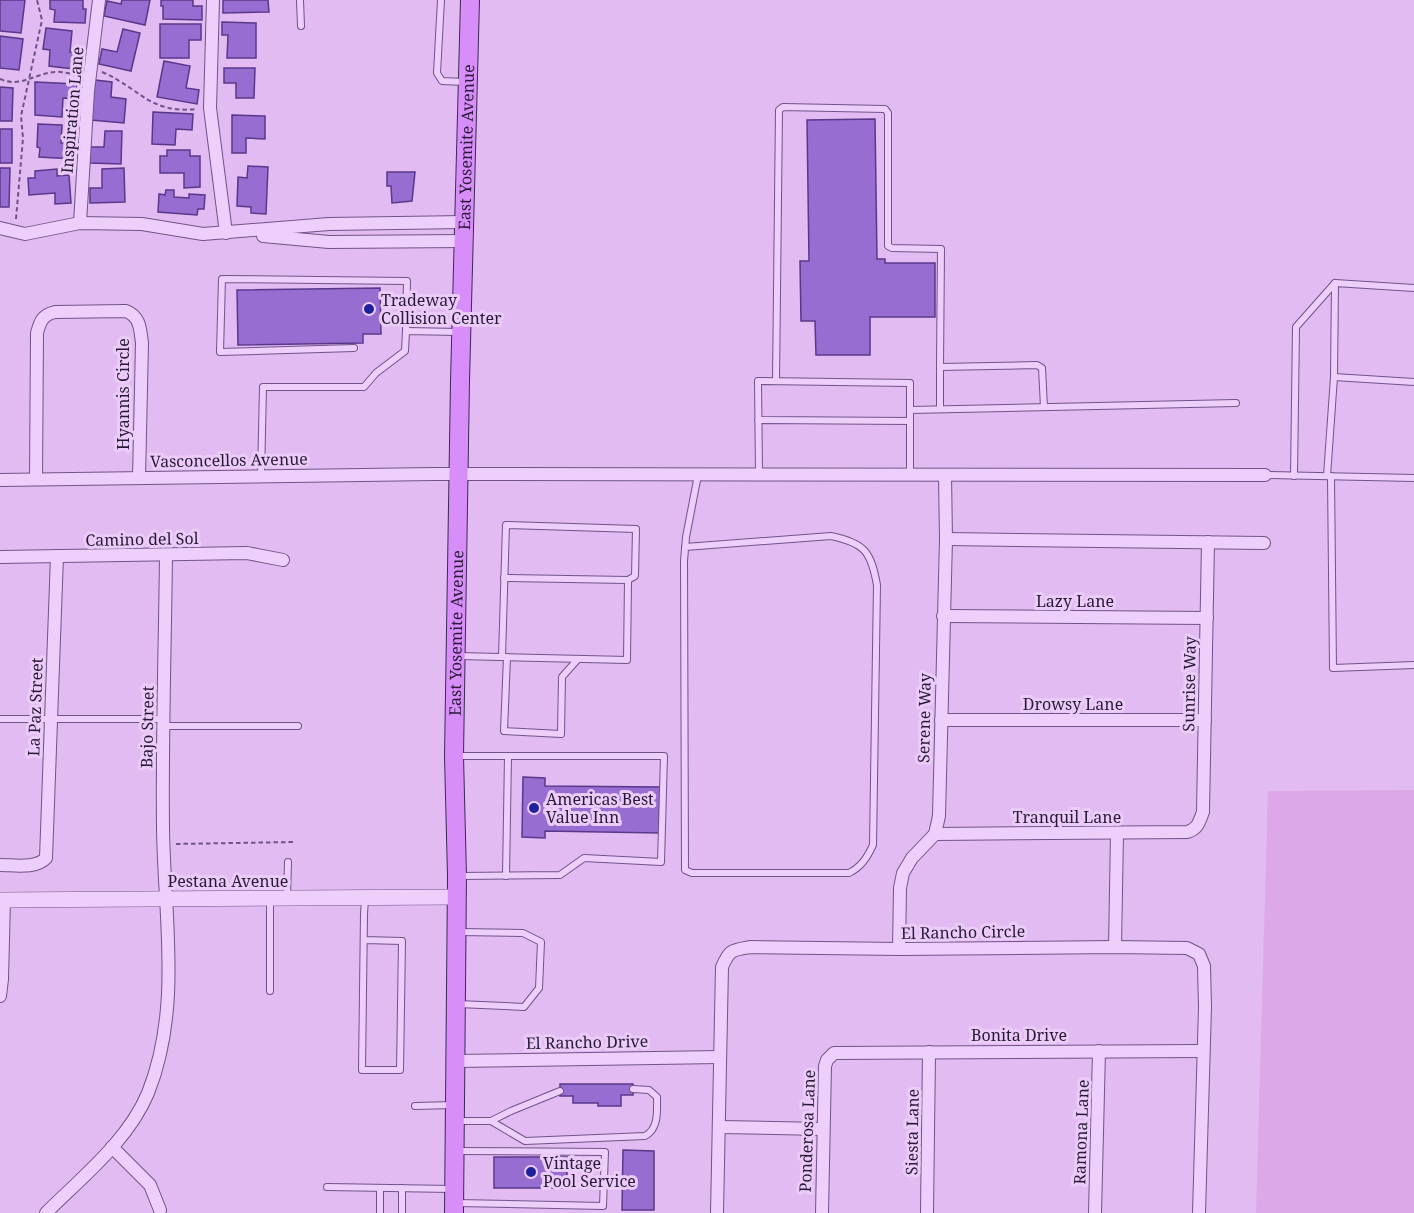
<svg xmlns="http://www.w3.org/2000/svg" width="1414" height="1213" font-family="'Noto Serif',serif">
<style>
.farmland{fill:#dda8e7}
.building{fill:#986dd2;stroke:#59388a;stroke-width:1.5}
.lines{fill:none;stroke-linecap:round;stroke-linejoin:round}
.service-casing{stroke:#705489;stroke-width:8}
.minor-casing{stroke:#705489;stroke-width:14}
.tertiary-casing{stroke:#705489;stroke-width:16}
.primary-casing{stroke:#3e2956;stroke-width:20}
.path{stroke:#705489;stroke-width:2;stroke-dasharray:4.5 3;stroke-linecap:butt}
.service{stroke:#eecefb;stroke-width:6}
.minor{stroke:#eecefb;stroke-width:12}
.tertiary{stroke:#eecefb;stroke-width:15}
.primary{stroke:#d88ef8;stroke-width:18}
.poi-dot{fill:#1f209c;stroke:#ebcbf8;stroke-width:2}
.labels{text-anchor:middle;dominant-baseline:central;stroke-width:6;stroke-linejoin:round;paint-order:stroke}
.street-label{font-size:16px;fill:#281a37;stroke:#ebcbf8}
.poi-label{font-size:16px;fill:#281a37;stroke:#ebcbf8;text-anchor:start}
</style>
<rect width="100%" height="100%" fill="#e1bbf1"/>
<polygon class="farmland" points="1414,790 1414,1213 1256,1213 1268,791"/>
<g class="building">
<polygon points="0,0 25,0 21,33 0,31"/>
<polygon points="50,0 83,0 83,9 86,9 85,23 54,22 55,10 50,9"/>
<polygon points="122,0 150,0 145,25 104,16 107,1 121,4"/>
<polygon points="161,0 193,0 193,6 202,6 202,20 163,19 163,6 161,6"/>
<polygon points="223,0 268,0 269,12 223,13"/>
<polygon points="222,22 256,23 256,58 227,58 228,35 222,35"/>
<polygon points="160,24 201,24 201,40 189,40 189,58 160,58"/>
<polygon points="46,28 72,31 70,52 83,54 81,70 49,66 50,50 43,49"/>
<polygon points="123,29 140,33 131,71 99,64 102,49 117,52"/>
<polygon points="0,36 23,39 19,70 0,68"/>
<polygon points="164,61 190,66 186,88 199,90 197,104 157,97"/>
<polygon points="224,68 255,68 254,98 236,98 236,83 224,83"/>
<polygon points="95,80 112,82 111,97 126,99 124,123 91,120"/>
<polygon points="35,82 77,84 76,99 63,98 62,117 35,115"/>
<polygon points="0,87 13,88 12,121 0,121"/>
<polygon points="153,112 193,114 192,130 176,129 175,145 152,144"/>
<polygon points="232,115 265,116 265,139 246,138 246,153 232,153"/>
<polygon points="875,119 877,259 885,259 885,263 935,263 935,317 870,317 870,355 816,355 815,321 801,321 800,261 809,261 807,120"/>
<polygon points="38,124 62,125 61,143 73,144 73,159 39,157 40,148 37,147"/>
<rect x="0" y="129" width="12" height="34"/>
<polygon points="105,131 122,131 121,164 89,163 90,147 104,147"/>
<polygon points="167,150 190,150 190,156 200,156 200,187 184,188 184,173 160,173 160,156 167,156"/>
<polygon points="248,166 268,167 266,214 251,213 251,207 237,206 238,177 247,178"/>
<polygon points="0,168 10,168 9,207 0,207"/>
<polygon points="124,168 125,202 90,203 90,188 102,188 102,169"/>
<polygon points="57,169 57,176 69,175 71,203 55,204 55,193 29,195 28,178 35,178 35,171"/>
<polygon points="387,172 415,172 412,201 392,203 391,186 387,186"/>
<polygon points="166,190 174,190 174,197 189,198 189,194 205,195 204,209 198,209 197,215 158,212 159,194 165,195"/>
<polygon points="380,288 381,334 363,334 363,343 238,345 237,290"/>
<polygon points="523,777 545,778 545,786 660,787 659,833 545,831 545,838 522,837"/>
<polygon points="560,1084 633,1084 633,1095 621,1095 621,1106 598,1106 598,1103 573,1103 573,1096 560,1096"/>
<polygon points="623,1150 654,1151 654,1210 622,1210"/>
<rect x="494" y="1157" width="73" height="31"/>
</g>
<g class="lines">
<defs>
<g id="service">
<polyline points="300,0 301,26"/>
<polyline points="441,0 437,73 442,81 465,82"/>
<polyline points="354,348 220,352 222,279 407,281 406,331"/>
<polyline points="940,367 940,409"/>
<polyline points="1334,377 1335,283 1414,288"/>
<polyline points="776,381 779,110 783,107 885,109 888,113 888,246 892,248 941,249 940,367 1037,365 1042,368 1044,407"/>
<polyline points="910,410 1236,403"/>
<polyline points="758,420 910,421 910,383 758,381 759,474"/>
<polyline points="910,475 910,421"/>
<polyline points="1265,475 1414,478"/>
<polyline points="261,476 263,387 364,387 376,373 405,351 406,331 458,332"/>
<polyline points="1294,476 1296,327 1335,283"/>
<polyline points="1327,476 1334,377 1414,382"/>
<polyline points="1331,476 1333,668 1414,665"/>
<path d="M 685,547 L 831,536 C 865,543 871,552 877,585 L 873,845 C 867,858 861,867 849,873 L 692,873 L 685,870 L 684,561 L 686,537 L 698,475"/>
<polyline points="459,656 627,660 628,580 504,578"/>
<polyline points="502,657 506,525 636,529 635,576 628,580"/>
<polyline points="507,657 504,731 561,734 562,677 578,659"/>
<polyline points="0,719 163,719"/>
<polyline points="164,726 298,726"/>
<polyline points="456,756 664,756 661,862 584,858 560,875 460,876"/>
<polyline points="506,876 508,756"/>
<polyline points="287,898 288,862"/>
<polyline points="270,900 270,991"/>
<polyline points="458,932 523,933 541,942 539,988 524,1007 458,1004"/>
<polyline points="364,940 402,941 400,1070 362,1070 364,914 365,899"/>
<path d="M 560,1091 L 511,1111 L 491,1121 L 525,1141 L 645,1136 C 659,1129 657,1111 657,1097 L 649,1090 L 633,1089"/>
<polyline points="415,1106 454,1105"/>
<polyline points="458,1121 491,1121"/>
<polyline points="457,1151 605,1152 603,1206 457,1203"/>
<polyline points="327,1187 453,1189"/>
<polyline points="402,1188 402,1213"/>
<polyline points="380,1213 380,1188"/>
</g>
<g id="minor">
<polyline points="213,0 210,108 226,233"/>
<polyline points="80,223 88,91 99,0"/>
<polyline points="0,228 25,234 80,223 142,224 203,234 329,224 465,222"/>
<polyline points="263,236 329,242 465,241"/>
<path d="M 36,479 L 37,333 C 40,322 42,315 55,312 L 126,311 C 141,317 140,330 142,343 L 139,478"/>
<polyline points="0,480 434,474 1265,475"/>
<polyline points="946,539 1264,543"/>
<polyline points="0,557 247,553 283,560"/>
<polyline points="943,616 1207,618"/>
<polyline points="941,720 1205,720"/>
<path d="M 935,834 L 1187,832 C 1198,829 1199,822 1203,812 L 1208,542"/>
<path d="M 0,865 C 14,865 36,869 46,858 L 57,556"/>
<polyline points="1115,947 1117,833"/>
<polyline points="899,949 900,888 903,873 912,858 935,834 939,816 946,539 945,475"/>
<polyline points="0,996 2,979 4,900"/>
<polyline points="455,1061 720,1057"/>
<polyline points="720,1127 822,1129"/>
<polyline points="112,1147 150,1185 160,1210"/>
<path d="M 46,1213 C 82,1177 128,1141 148,1093 C 182,1008 164,916 163,828 C 162,737 165,646 166,555"/>
<path d="M 717,1213 L 722,967 C 730,949 732,950 751,947 L 899,949 L 1115,947 L 1187,948 L 1199,954 L 1204,966 L 1205,1007 L 1199,1213"/>
<polyline points="822,1213 825,1066 827,1060 834,1053 1203,1051"/>
<polyline points="927,1213 929,1052"/>
<polyline points="1095,1213 1099,1051"/>
</g>
<polyline id="tertiary" points="0,900 456,897"/>
<g id="primary">
<path id="s1" d="M 454,1213 L 457,876 L 454,756 L 460,381 L 470,0"/>
</g>
</defs>
<use href="#service" class="service-casing"/>
<use href="#minor" class="minor-casing"/>
<use href="#tertiary" class="tertiary-casing"/>
<use href="#primary" class="primary-casing"/>
<g class="path">
<path d="M 102,72 C 140,88 149,114 197,109"/>
<path d="M 0,79 C 20,88 34,74 54,72 C 62,71 70,74 78,75"/>
<polyline points="16,219 23,138 21,116 42,20 37,0"/>
<polyline points="176,844 294,842"/>
</g>
<use href="#service" class="service"/>
<use href="#minor" class="minor"/>
<use href="#tertiary" class="tertiary"/>
<use href="#primary" class="primary"/>
</g>
<g class="poi-dot">
<circle cx="369" cy="309" r="6"/>
<circle cx="534" cy="808" r="6"/>
<circle cx="531" cy="1172" r="6"/>
</g>
<g class="labels">
<g class="street-label">
<text transform="translate(72 110) rotate(-85)">Inspiration Lane</text>
<text stroke="none"><textPath href="#s1" startOffset="1066">East Yosemite Avenue</textPath></text>
<text transform="translate(123 394) rotate(-90)">Hyannis Circle</text>
<text transform="translate(229 460) rotate(-1)">Vasconcellos Avenue</text>
<text transform="translate(142 539) rotate(-1)">Camino del Sol</text>
<text x="1075" y="601">Lazy Lane</text>
<text stroke="none"><textPath href="#s1" startOffset="580">East Yosemite Avenue</textPath></text>
<text transform="translate(1189 684) rotate(-89)">Sunrise Way</text>
<text x="1073" y="704">Drowsy Lane</text>
<text transform="translate(35 707) rotate(-88)">La Paz Street</text>
<text transform="translate(924 718) rotate(-89)">Serene Way</text>
<text transform="translate(147 727) rotate(-89)">Bajo Street</text>
<text x="1067" y="817">Tranquil Lane</text>
<text x="228" y="881">Pestana Avenue</text>
<text transform="translate(963 932) rotate(-1)">El Rancho Circle</text>
<text x="1019" y="1035">Bonita Drive</text>
<text transform="translate(587 1042) rotate(-1)">El Rancho Drive</text>
<text transform="translate(807 1131) rotate(-88)">Ponderosa Lane</text>
<text transform="translate(912 1132) rotate(-89)">Siesta Lane</text>
<text transform="translate(1081 1132) rotate(-88)">Ramona Lane</text>
</g>
<g class="poi-label">
<text x="381" y="300">Tradeway<tspan x="381" dy="18">Collision Center</tspan></text>
<text x="546" y="799">Americas Best<tspan x="546" dy="18">Value Inn</tspan></text>
<text x="543" y="1163">Vintage<tspan x="543" dy="18">Pool Service</tspan></text>
</g>
</g>
</svg>
